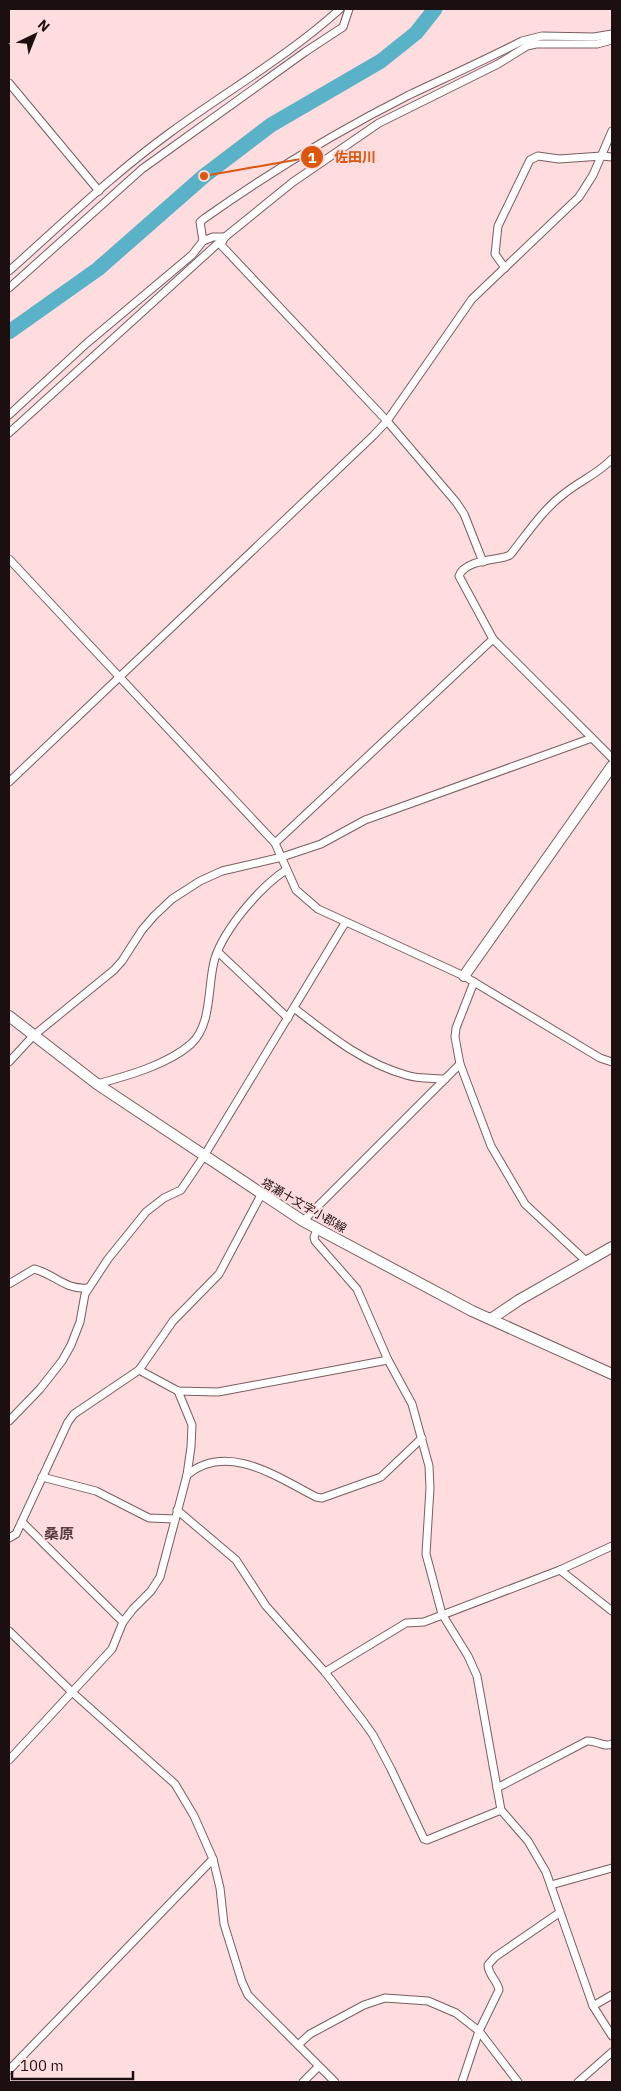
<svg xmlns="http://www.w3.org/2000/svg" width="621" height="2091" font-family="'IBM Plex Sans','Noto Sans JP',sans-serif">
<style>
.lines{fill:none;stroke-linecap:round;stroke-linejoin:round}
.river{stroke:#59b2c8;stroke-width:15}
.street-casing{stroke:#7a5c5e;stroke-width:9}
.secondary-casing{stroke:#7a5c5e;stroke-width:12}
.street{stroke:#fff;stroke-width:7}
.secondary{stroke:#fff;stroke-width:10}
.labels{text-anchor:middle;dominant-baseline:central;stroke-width:4;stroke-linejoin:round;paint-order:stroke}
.street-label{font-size:12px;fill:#1b0f10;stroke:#ffdcdd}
.quarter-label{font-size:15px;font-weight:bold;fill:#593d3e;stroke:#ffdcdd}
.leader{fill:none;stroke:#de550c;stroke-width:2}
.callout-dot{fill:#de550c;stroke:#ffdcdd;stroke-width:2}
.mark-label{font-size:15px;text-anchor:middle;font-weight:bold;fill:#fff}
.callout-label{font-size:14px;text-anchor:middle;font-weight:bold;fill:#de550c;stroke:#ffdcdd;stroke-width:4;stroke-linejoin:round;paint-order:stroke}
</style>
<rect width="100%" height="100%" fill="#ffdcdd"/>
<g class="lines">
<polyline class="river" points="9,332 98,269 204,176 271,125 381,61 416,33 435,9"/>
<defs>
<g id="street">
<polyline points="9,83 99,191"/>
<polyline points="224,238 221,245 387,421 456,502 464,514 483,562"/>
<polyline points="203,241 213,237 225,237"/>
<polyline points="505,268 495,254 498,226 530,160 538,156 559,159 602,156 612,157"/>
<path d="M 9,271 C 62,224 113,174 171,132 C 227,91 288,56 340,9"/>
<polyline points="9,288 142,169 305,52 343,27 349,9"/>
<path d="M 9,415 L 87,343 L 192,255 L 203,241 L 200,222 L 205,218 C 270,172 338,131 409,95 C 447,77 485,60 522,41 L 542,36 L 594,37 L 612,34"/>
<polyline points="9,433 225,237 293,182 379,123 498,64 527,46 536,44 597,44 612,40"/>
<path d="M 612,459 C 599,473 580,481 565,493 C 543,509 527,534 510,555 L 505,557 C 492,560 464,561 459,576 L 493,639 L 612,758"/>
<polyline points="9,559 275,843 296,890 318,909 464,976 600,1058 612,1062"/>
<polyline points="9,782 373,436 387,421 472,299 579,197 593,175 612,131"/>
<polyline points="275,843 493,639"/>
<polyline points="218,952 288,1018"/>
<polyline points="474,982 456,1028 455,1037 460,1064 491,1146 525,1204 586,1261"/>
<path d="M 294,1008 C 329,1035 363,1063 406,1075 C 418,1079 432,1078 445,1079"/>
<polyline points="9,1062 33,1036 114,970 122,961 142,930 154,916 172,899 200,881 222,871 282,857 321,844 365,820 592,738"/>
<path d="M 97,1084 C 127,1076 167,1065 191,1044 C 213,1024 207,984 215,958 C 225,928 260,887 286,870"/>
<polyline points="303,1221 460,1064"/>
<polyline points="317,1229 314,1237 315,1241 357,1289 388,1360 412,1404 429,1466 430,1488 426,1554 442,1614 468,1656 477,1676 501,1810 528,1841 546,1872 593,2006 612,2036"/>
<path d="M 9,1284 L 34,1269 C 55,1274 64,1290 88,1288"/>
<polyline points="139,1370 178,1391 218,1392 388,1360"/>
<polyline points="9,1421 40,1389 62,1361 71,1345 80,1322 85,1294 108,1259 146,1212 164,1198 181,1190 204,1156 345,923"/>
<path d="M 187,1475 C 227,1441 279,1478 316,1497 L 322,1498 L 381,1477 L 422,1438"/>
<polyline points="42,1477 96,1491 149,1518 175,1519"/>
<polyline points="177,1510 236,1560 266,1606 325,1672 363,1721 373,1735 391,1769 424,1839 427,1840 501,1810"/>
<polyline points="22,1522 123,1622"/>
<polyline points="9,1538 16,1534 68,1422 74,1414 139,1370 173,1321 219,1274 261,1195"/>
<polyline points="560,1570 612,1611"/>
<polyline points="9,1631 73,1693 175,1784 194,1816 213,1859 220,1888 224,1924 242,1982 248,1995 335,2082"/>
<polyline points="325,1672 406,1623 424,1622 560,1570 612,1546"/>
<polyline points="9,1760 112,1649 123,1622 133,1609 151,1591 160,1577 187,1475 191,1447 192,1425 178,1391"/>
<path d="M 497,1788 L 587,1741 C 596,1740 604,1748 612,1744"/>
<polyline points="551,1885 612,1868"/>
<polyline points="593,2006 612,1995"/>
<polyline points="298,2045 310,2034 364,2005 385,1998 428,2001 456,2013 479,2031 518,2082"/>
<polyline points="9,2070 213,1859"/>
<polyline points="303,2082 318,2067"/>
<path d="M 462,2082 L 479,2031 L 499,1990 C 498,1981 488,1975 488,1965 L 495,1957 L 559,1913"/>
<polyline points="578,2082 612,2052"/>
</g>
<g id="secondary">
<polyline points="464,976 612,766"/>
<polyline points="9,1016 97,1084 303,1221 472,1311 612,1374"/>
<polyline points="491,1319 519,1300 612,1247"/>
</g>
</defs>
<use href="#street" class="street-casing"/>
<use href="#secondary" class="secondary-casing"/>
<use href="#street" class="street"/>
<use href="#secondary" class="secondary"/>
</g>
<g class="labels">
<g class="street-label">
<text transform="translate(304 1205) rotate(30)">塔瀬十文字小郡線</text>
</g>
<g class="quarter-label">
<text x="59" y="1533">桑原</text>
</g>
</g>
<path class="leader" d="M204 176L312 157"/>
<g class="callout-dot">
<circle cx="204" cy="176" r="5"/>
<circle cx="312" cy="157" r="12"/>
</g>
<g class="mark-label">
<text x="312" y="163">1</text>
</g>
<g class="callout-label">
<text x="355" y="162">佐田川</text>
</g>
<rect width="621" height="2091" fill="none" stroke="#1b0f10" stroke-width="20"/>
<g transform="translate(35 35) rotate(43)" stroke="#ffdcdd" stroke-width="4" paint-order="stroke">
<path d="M0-4L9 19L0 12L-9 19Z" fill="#1b0f10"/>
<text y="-8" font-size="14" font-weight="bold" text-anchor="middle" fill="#1b0f10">N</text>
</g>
<path d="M12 2071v8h121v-8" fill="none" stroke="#1b0f10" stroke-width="2.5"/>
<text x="20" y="2071" font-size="15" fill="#1b0f10" stroke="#ffdcdd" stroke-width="4" paint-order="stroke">100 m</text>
</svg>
